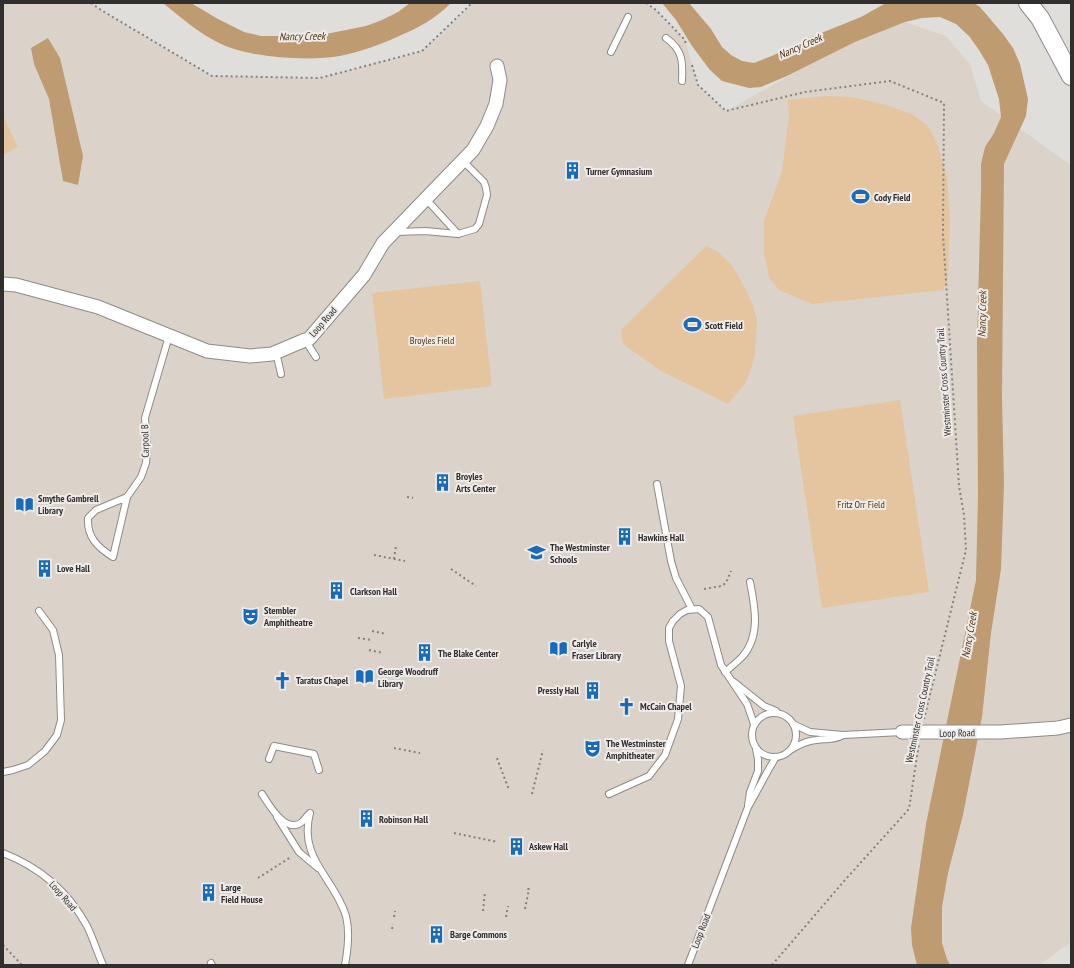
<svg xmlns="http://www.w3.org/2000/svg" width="1074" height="968" font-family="'PT Sans Narrow',sans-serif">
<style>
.built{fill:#dbd3ca}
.green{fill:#e5c59f}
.water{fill:#be9b71}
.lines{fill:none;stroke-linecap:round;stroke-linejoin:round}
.lane-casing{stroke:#8d8b88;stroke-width:8}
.street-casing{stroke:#8d8b88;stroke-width:15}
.secondary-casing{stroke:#8d8b88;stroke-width:20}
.path{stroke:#838280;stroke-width:2;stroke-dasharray:2 3;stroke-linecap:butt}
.lane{stroke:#fff;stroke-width:6}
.street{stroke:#fff;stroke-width:13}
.secondary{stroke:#fff;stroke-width:18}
.labels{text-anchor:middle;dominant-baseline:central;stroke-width:4;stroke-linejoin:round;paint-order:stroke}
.poi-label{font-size:10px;font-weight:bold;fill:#302f2e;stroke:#eeebe9;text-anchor:start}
.street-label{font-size:10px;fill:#302f2e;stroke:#eeebe9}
.park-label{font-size:10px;fill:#4f3613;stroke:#eeebe9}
.water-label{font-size:11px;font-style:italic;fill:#523917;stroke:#eeebe9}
</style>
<rect width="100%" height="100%" fill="#e0dedb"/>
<polygon class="built" points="3,3 91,3 101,10 212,76 320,78 422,51 473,3 646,3 656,10 685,40 698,85 726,111 796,72 855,42 905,22 946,36 970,64 981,101 1071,165 1071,942 1039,965 3,965"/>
<g class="green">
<polygon points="825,96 852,97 887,105 912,114 928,126 937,143 947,177 950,216 948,278 944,290 812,304 779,290 769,277 764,254 764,221 782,171 789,115 788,100"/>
<polygon points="3,116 18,147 3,155"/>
<polygon points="706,246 718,252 731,264 743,284 753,305 757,319 755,354 751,369 745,384 728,404 661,371 623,344 621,330"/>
<polygon points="480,281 492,386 384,399 372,293"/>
<polygon points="900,400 929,592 822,608 793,416"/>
</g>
<g class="water">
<path d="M 163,3 L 191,3 L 218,19 L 244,32 L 261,36 L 296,36 L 331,33 L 366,26 L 382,20 L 398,12 L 410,3 L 451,3 C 435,19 418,28 397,37 C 379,45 360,52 340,56 C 310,61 263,58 234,49 C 208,41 184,20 163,3 Z"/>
<polygon points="662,3 689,3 711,29 722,47 731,55 742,61 754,63 774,55 809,38 861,17 886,3 974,3 980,7 1003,34 1013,48 1020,64 1028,99 1026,116 1004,164 1002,398 1004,484 1001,569 991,633 982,717 963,815 948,873 942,907 942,943 947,959 950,965 917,965 912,945 911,928 926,824 976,580 978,497 977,343 981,190 981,164 985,147 994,133 1001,117 999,99 988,65 979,50 969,36 956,24 940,17 922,18 905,22 855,42 787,76 761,87 749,88 722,81 710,70 692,46 676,20"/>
<polygon points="48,38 60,58 83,156 78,185 63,181 49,99 34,64 31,48"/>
</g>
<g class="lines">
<defs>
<g id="lane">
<path d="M 666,38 C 683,50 683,62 682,81"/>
<polyline points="611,52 628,17"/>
<polyline points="425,198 458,234"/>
<polyline points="396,232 425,231 458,234 475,229 479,224 487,195 486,188 484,182 462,160"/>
<polyline points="305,340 316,357"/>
<polyline points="276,352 281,374"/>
<polyline points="657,484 671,561 676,578 692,609"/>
<polyline points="127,497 141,477 146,463 147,448 145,418 169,336"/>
<path d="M 127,497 L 113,557 C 97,547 87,537 88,518 L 96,510 Z"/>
<path d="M 725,672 C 731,667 737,662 742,657 C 761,636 755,607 750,582"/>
<polyline points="734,682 764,706 776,711"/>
<circle cx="774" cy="735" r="22"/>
<polyline points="793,724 810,732 843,735 902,732"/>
<path d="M 792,749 C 800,744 807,741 816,740 C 827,738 833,741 843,735"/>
<polyline points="269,759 274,746 314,754 319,770"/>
<polyline points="3,772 13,770 28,765 45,751 57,735 61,720 59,655 53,630 39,611"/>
<path d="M 262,794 C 269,805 286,835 302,822 C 304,820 306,817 308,815"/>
<polyline points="609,794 649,776 665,755 678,719 681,686 669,641 669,628 673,621 680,614 687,610 699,609 708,617 721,665 747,704 754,724"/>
<polyline points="748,805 750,792 758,771 758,759 756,749"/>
<path d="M 310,813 C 298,859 334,877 346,916 C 350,932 348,949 345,965"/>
<polyline points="277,817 299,852 318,868"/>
<path d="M 3,853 C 39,867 68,891 87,926 C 93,938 97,952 103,965"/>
<polyline points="211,963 212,965"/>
<path d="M 688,965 L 748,807 C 758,790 766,773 776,757"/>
</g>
<g id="street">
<polyline points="3,284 16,285 98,307 207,351 250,356 272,354 305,340 309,339 364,275 383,243 473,150 487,126 496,104 500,80 497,66"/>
<polyline points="902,732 1000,732 1058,728 1071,725"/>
</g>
<polyline id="secondary" points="1028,3 1040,18 1071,76"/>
</defs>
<use href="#lane" class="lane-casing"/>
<use href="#street" class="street-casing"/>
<use href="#secondary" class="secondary-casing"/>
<g class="path">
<polyline points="91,3 101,10 212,76 320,78 422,51 472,3"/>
<polyline points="646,3 656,10 685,40 686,45"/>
<polyline points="692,65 698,85 726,111 805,92 890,81 944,103 943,234 959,486 964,515 966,550 924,719"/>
<polyline points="407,497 413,498"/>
<polyline points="374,555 405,561"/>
<polyline points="394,559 396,546"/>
<polyline points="451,569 476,586"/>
<polyline points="704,589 721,586 726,583 731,571"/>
<polyline points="372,631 386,634"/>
<polyline points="358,638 371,640"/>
<polyline points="369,650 383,653"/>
<polyline points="394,748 420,753"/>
<polyline points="497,758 509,790"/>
<polyline points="532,794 543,750"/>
<polyline points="454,833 498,842"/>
<polyline points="258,878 291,857"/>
<polyline points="525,909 529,889 527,889"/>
<polyline points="483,911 485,892"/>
<polyline points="394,917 395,911"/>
<polyline points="506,917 508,906"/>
<polyline points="392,929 393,924"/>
<polyline points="3,945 22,965"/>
<polyline points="772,965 845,880 909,809 919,743"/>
</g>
<use href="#lane" class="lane"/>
<use href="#street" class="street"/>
<use href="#secondary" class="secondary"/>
</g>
<defs>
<symbol id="building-bare" viewBox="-9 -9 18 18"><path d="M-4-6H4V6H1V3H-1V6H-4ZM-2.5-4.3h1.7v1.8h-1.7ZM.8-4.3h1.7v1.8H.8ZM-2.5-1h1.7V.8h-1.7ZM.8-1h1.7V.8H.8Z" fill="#176bb9" stroke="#eeebe9" stroke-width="2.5" paint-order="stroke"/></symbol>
<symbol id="stadium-bare" viewBox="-9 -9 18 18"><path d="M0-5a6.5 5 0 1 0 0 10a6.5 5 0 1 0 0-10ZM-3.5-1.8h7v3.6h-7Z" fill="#176bb9" stroke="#eeebe9" stroke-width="2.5" paint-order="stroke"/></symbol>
<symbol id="library-bare" viewBox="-9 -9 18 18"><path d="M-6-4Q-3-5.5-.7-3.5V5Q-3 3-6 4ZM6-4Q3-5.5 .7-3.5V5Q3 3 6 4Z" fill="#176bb9" stroke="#eeebe9" stroke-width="2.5" paint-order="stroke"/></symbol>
<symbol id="school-bare" viewBox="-9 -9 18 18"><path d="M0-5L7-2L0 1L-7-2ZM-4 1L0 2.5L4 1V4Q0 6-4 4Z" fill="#176bb9" stroke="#eeebe9" stroke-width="2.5" paint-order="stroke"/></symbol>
<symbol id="theatre-bare" viewBox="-9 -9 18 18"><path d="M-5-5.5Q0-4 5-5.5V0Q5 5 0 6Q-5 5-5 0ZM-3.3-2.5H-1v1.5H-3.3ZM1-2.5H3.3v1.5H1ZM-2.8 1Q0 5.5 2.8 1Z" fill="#176bb9" stroke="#eeebe9" stroke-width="2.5" paint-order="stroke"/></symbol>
<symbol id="church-bare" viewBox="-9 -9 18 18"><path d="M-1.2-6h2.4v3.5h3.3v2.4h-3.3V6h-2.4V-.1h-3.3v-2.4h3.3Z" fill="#176bb9" stroke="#eeebe9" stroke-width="2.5" paint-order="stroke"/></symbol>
</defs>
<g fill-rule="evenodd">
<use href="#building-bare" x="560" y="158" width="25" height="25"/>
<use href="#stadium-bare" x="848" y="184" width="25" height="25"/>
<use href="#stadium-bare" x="680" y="312" width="25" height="25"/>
<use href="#building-bare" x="430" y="470" width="25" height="25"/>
<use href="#library-bare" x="12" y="492" width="25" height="25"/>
<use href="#building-bare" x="612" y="524" width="25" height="25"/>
<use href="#school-bare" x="524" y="540" width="25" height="25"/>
<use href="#building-bare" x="32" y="556" width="25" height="25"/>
<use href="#building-bare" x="324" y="578" width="25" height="25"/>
<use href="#theatre-bare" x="238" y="604" width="25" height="25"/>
<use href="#library-bare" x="546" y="636" width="25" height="25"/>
<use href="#building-bare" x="412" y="640" width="25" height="25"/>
<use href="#library-bare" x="352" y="664" width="25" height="25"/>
<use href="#church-bare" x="270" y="668" width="25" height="25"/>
<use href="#building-bare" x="580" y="678" width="25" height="25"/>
<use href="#church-bare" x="614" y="694" width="25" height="25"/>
<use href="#theatre-bare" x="580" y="736" width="25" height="25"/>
<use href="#building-bare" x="354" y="806" width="25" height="25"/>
<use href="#building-bare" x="504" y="834" width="25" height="25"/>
<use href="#building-bare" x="196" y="880" width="25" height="25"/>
<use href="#building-bare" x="424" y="922" width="25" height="25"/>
</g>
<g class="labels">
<g class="poi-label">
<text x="586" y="171">Turner Gymnasium</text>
<text x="874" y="197">Cody Field</text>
<text x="705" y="325">Scott Field</text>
<text x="456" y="476">Broyles<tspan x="456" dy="12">Arts Center</tspan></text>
<text x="38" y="498">Smythe Gambrell<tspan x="38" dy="12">Library</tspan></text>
<text x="638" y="537">Hawkins Hall</text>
<text x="550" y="547">The Westminster<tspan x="550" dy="12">Schools</tspan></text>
<text x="57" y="568">Love Hall</text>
<text x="350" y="591">Clarkson Hall</text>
<text x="264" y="610">Stembler<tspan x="264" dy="12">Amphitheatre</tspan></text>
<text x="572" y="643">Carlyle<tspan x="572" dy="12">Fraser Library</tspan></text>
<text x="438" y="653">The Blake Center</text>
<text x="378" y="671">George Woodruff<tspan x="378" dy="12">Library</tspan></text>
<text x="296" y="680">Taratus Chapel</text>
<text x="579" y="690" text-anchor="end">Pressly Hall</text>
<text x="640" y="706">McCain Chapel</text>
<text x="606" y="743">The Westminster<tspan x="606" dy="12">Amphitheater</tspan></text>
<text x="379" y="819">Robinson Hall</text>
<text x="529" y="846">Askew Hall</text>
<text x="221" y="887">Large<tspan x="221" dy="12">Field House</tspan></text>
<text x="450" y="934">Barge Commons</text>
</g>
<g class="street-label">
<text transform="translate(323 322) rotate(-49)">Loop Road</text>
<text transform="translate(944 382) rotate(-94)">Westminster Cross Country Trail</text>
<text transform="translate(145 441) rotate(-91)">Carpool B</text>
<text transform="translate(920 710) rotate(-78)">Westminster Cross Country Trail</text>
<text transform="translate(957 733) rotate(-1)">Loop Road</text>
<text transform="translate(63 896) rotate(49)">Loop Road</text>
<text transform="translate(701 931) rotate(-69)">Loop Road</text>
</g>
<g class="park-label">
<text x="432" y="340">Broyles Field</text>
<text x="861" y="504">Fritz Orr Field</text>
</g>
<g class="water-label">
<text transform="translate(302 36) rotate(-1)">Nancy Creek</text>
<text transform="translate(800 46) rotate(-24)">Nancy Creek</text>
<text transform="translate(982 314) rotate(-89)">Nancy Creek</text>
<text transform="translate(969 635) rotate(-80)">Nancy Creek</text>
</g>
</g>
<rect width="1074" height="968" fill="none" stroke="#302f2e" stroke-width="8"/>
</svg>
